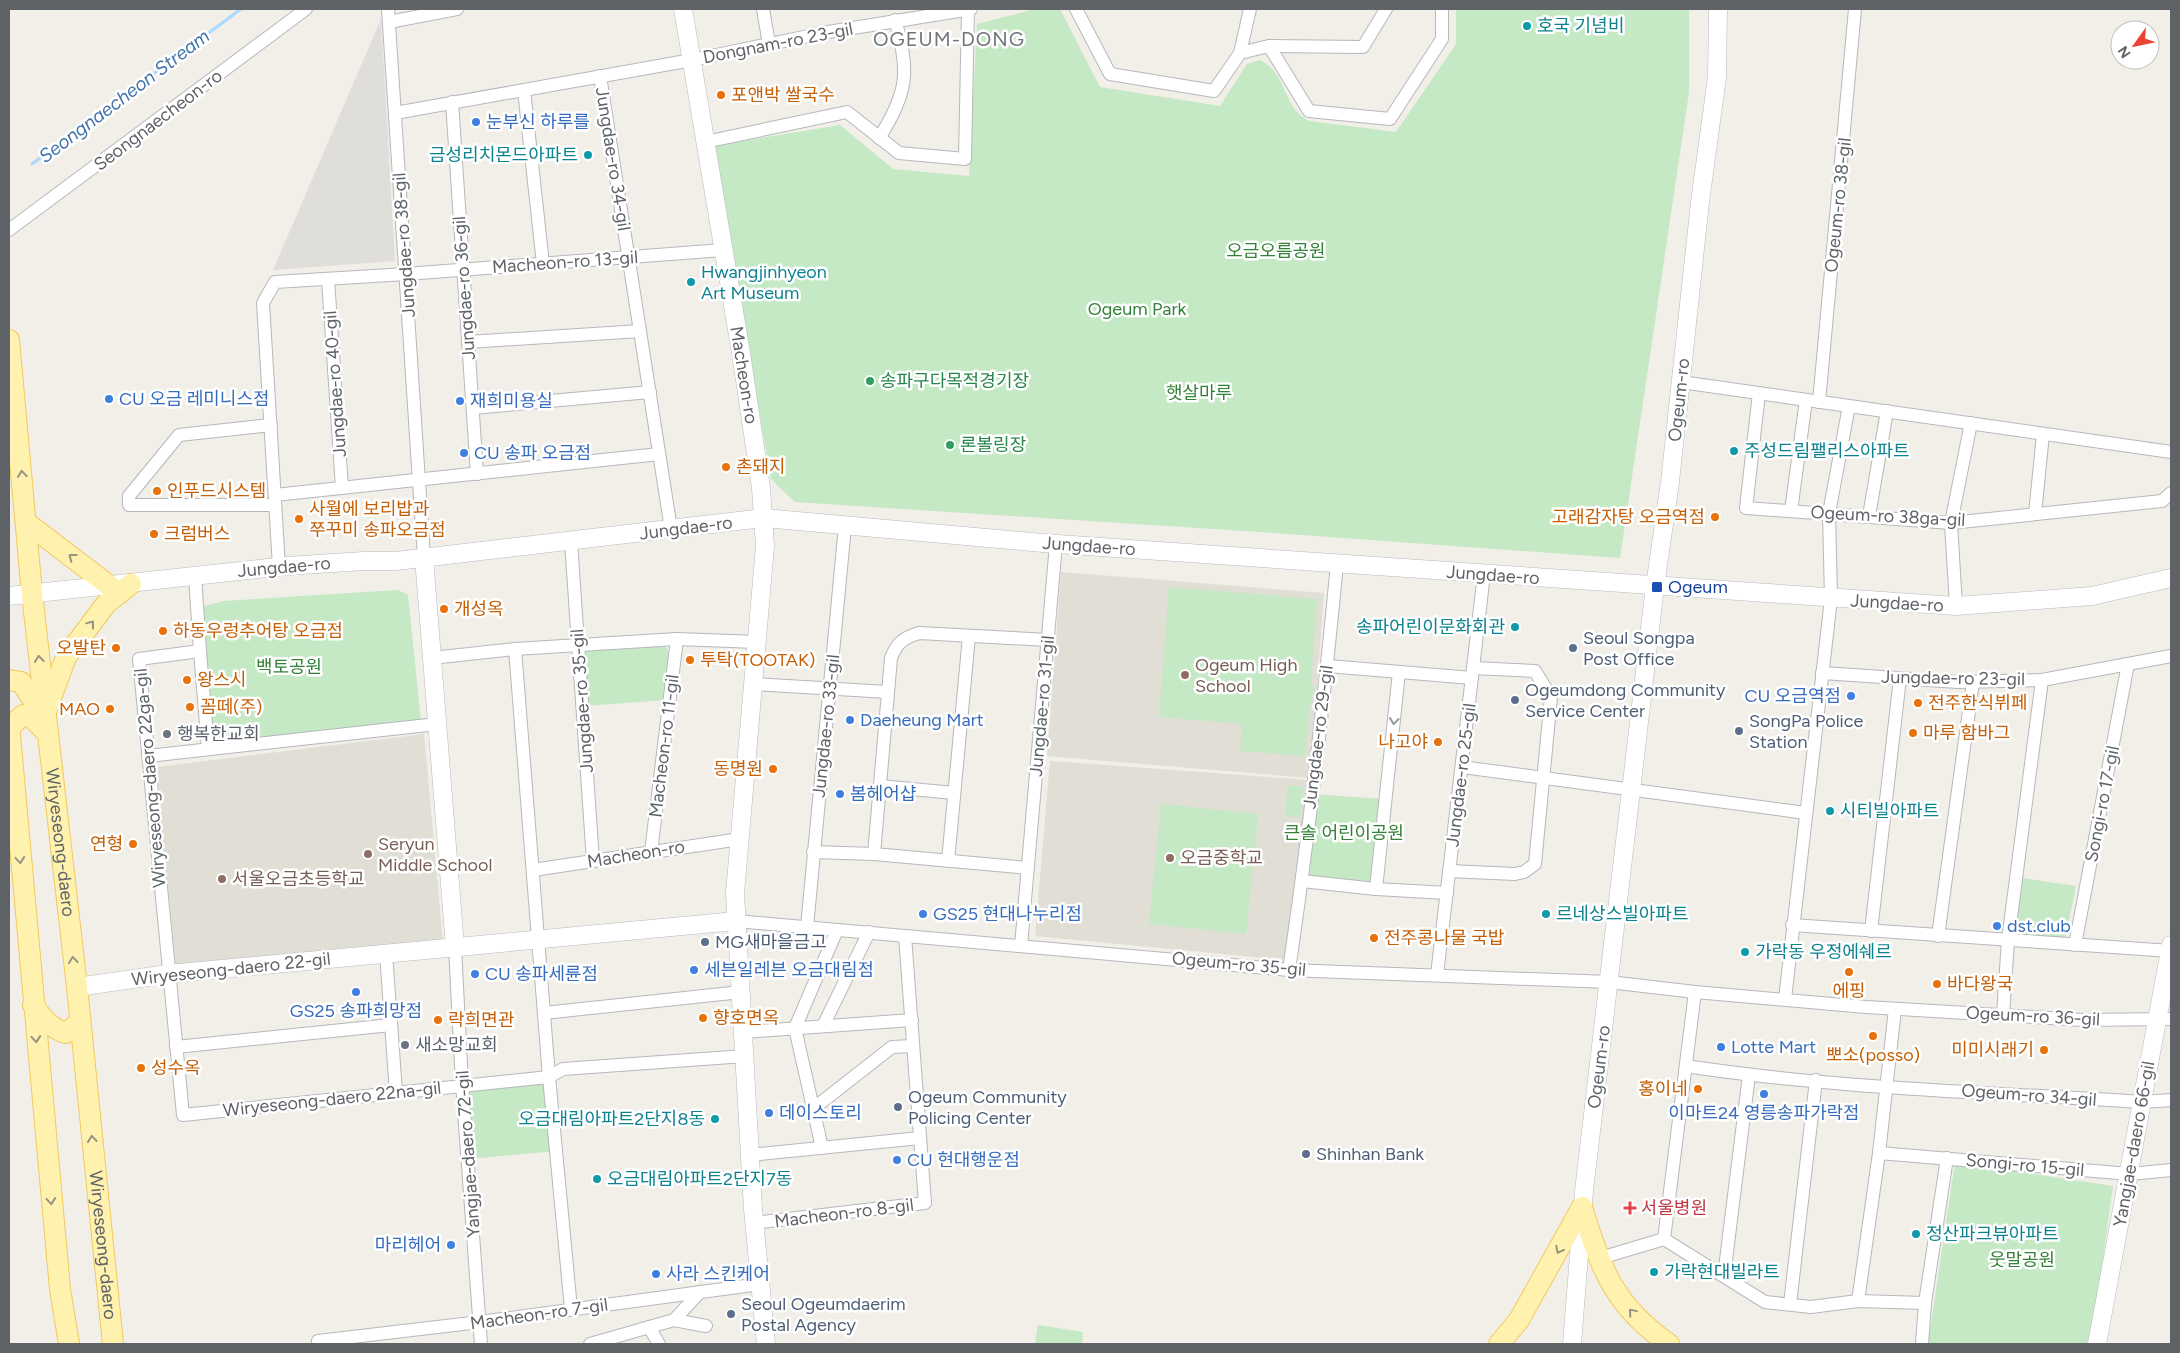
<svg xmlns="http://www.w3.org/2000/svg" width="2180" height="1353" font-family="Figtree,'Noto Sans KR',sans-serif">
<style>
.industrial{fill:#e0deda}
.education{fill:#e1ded6}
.green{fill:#c5e8c5}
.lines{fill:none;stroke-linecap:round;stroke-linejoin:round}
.stream{stroke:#aadaff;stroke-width:3}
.street-casing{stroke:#b5b8bc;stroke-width:14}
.secondary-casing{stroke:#b6babf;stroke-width:19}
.primary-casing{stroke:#f2c960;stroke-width:22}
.street{stroke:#fff;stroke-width:12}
.secondary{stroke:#fff;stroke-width:18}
.primary{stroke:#fff2af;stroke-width:20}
.oneway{stroke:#979581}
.oneway2{stroke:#979a9d}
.culture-dot{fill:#0f9aa8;stroke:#fff;stroke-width:2}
.food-dot{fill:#e8710a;stroke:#fff;stroke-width:2}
.shop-dot{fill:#3f7fe0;stroke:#fff;stroke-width:2}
.leisure-dot{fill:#2e9e5b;stroke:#fff;stroke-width:2}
.transit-dot{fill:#1a4fb4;stroke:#fff;stroke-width:2}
.service-dot{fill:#5c6f8a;stroke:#fff;stroke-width:2}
.education-dot{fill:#8d6e63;stroke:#fff;stroke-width:2}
.worship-dot{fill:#6b7280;stroke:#fff;stroke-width:2}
.health-dot{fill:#e0444e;stroke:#fff;stroke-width:2}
.labels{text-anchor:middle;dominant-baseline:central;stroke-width:5;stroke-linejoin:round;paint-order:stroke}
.culture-label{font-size:18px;fill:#0d838f;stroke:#fff;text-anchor:start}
.street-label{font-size:18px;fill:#5f6368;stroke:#fff}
.food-label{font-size:18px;fill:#c56008;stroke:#fff;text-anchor:start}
.shop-label{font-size:18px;fill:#366cbe;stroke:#fff;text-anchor:start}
.park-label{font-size:18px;fill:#348238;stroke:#fff}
.leisure-label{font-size:18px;fill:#27864d;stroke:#fff;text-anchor:start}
.transit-label{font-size:18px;fill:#164399;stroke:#fff;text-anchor:start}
.service-label{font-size:18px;fill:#4e5e75;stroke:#fff;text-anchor:start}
.education-label{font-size:18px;fill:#785e54;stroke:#fff;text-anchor:start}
.worship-label{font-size:18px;fill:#5b616d;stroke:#fff;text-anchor:start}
.health-label{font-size:18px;fill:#be3a42;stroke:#fff;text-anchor:start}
.water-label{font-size:19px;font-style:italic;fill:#4174aa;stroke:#fff}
.quarter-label{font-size:20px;letter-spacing:1px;fill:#70757a;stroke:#fff}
</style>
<rect width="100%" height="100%" fill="#f1efe8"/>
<polygon class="industrial" points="381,19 395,261 273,270"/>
<g class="education">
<polygon points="1061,572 1324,593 1310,778 1047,756"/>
<polygon points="424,734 443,942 176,967 157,767"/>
<polygon points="1050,761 1308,780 1285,960 1035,936"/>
</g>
<g class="green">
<path d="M 1035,9 L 1060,9 L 1100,87 L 1220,106 L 1247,64 L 1260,60 C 1289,75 1281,106 1309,121 L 1396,132 L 1456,44 L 1456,9 L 1689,9 L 1689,92 L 1620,558 L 1260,532 L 795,502 L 771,479 L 712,146 L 840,125 L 893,169 L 969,176 L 977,24 Z"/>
<polygon points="1169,587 1317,599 1311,684 1315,686 1309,711 1305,756 1240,751 1242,724 1159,717"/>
<polygon points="398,590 408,595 421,722 212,745 201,607 224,601"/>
<polygon points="664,644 670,655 665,700 585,706 581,650"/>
<polygon points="1288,785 1304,787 1300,818 1285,816"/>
<polygon points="1314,794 1382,799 1374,885 1306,878"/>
<polygon points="1161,804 1258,814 1246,934 1149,924"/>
<polygon points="2022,878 2076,886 2065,940 2012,936"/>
<polygon points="549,1077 556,1151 470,1159 462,1084"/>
<polygon points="1955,1162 2113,1186 2091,1344 1928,1344"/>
<polygon points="1038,1325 1083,1332 1082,1344 1035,1344"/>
</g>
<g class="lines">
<polyline class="stream" points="32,164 241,9"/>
<defs>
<g id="street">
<polyline points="388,9 424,558"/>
<polyline points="763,9 769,44"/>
<polyline points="1076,9 1110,74 1214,91 1240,53 1269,46 1309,111 1390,119 1442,39 1442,9"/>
<polyline points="389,22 457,9"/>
<polyline points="1269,46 1363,47 1386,9"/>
<polyline points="1240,53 1250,9"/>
<polyline points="600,76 671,529"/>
<polyline points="524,90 543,264"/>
<polyline points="452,102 477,474"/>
<polyline points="395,113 692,60 828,32 971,9"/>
<path d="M 879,138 C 908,93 910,71 895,20"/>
<polyline points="705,142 847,112 899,153 965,159 968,9"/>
<polyline points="9,230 306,9"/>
<polyline points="328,279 342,488"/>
<polyline points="468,342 640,331"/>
<polyline points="1681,382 2171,452"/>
<polyline points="1759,393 1746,508 1951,523 2162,501 2171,493"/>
<polyline points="1819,402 1855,9"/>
<polyline points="473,408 650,392"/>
<polyline points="271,425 179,435 129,496 129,505 275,505"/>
<polyline points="275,495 659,454"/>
<polyline points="1791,511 1806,400"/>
<polyline points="2035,514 2043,434"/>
<polyline points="1869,516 1887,411"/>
<polyline points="571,542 593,861"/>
<polyline points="279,567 263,303 275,282 406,274 723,250"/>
<polyline points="195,576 200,651 139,659 183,1115 549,1077 563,1069 745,1056"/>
<polyline points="1956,606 1951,523 1971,423"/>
<polyline points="515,649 549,1077 571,1309"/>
<polyline points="200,651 208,749"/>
<polyline points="432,658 515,649 677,639 757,642"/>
<polyline points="1328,666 1472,678"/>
<polyline points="1822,673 1958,682 2042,680 2171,656"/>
<polyline points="753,684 888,692"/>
<polyline points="148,756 437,724"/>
<polyline points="1462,767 1806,813"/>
<polyline points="880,786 954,793"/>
<polyline points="651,852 677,639"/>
<polyline points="813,852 874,854 1028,868"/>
<path d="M 874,854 L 891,658 C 897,643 903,638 919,633 L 1048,640"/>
<polyline points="948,861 969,636"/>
<polyline points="533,870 740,839"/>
<polyline points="1449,871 1515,874 1524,872 1535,864 1551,697 1535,671 1473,668"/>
<polyline points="1302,881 1376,889 1447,893"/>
<polyline points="1376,889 1399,672"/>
<polyline points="736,921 1289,970 1609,982 1695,992 1866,1007 2083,1020 2171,1019"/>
<polyline points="1792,925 2171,951"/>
<polyline points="807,927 845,526"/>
<polyline points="1871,931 1900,678"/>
<polyline points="1938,936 1973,682"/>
<polyline points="2075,945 2128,664"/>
<polyline points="1021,946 1056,544"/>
<polyline points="455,947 462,1084 481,1344"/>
<polyline points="386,953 396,1093"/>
<path d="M 1289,970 C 1309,835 1324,700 1337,564"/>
<polyline points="1437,975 1484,574"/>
<polyline points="1785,999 1831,599 1829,513 1849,406"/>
<polyline points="544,1013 741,992"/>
<polyline points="2003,1015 2008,940 2042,680"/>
<polyline points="823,1026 869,932"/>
<polyline points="743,1032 912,1020"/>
<polyline points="176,1047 391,1025"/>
<path d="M 1686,1066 C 1836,1089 1990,1092 2142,1102 L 2171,1100"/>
<polyline points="814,1108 892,1047 913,1046"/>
<polyline points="822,1148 795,1028 837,930"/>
<polyline points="1879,1153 2130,1174 2171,1170"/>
<polyline points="750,1155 920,1138"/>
<polyline points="754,1223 925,1203 905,936"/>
<polyline points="1664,1239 1765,1302 1811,1307 1858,1301 1925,1303 1947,1158"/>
<polyline points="1664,1239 1695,992"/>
<polyline points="1597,1259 1664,1239"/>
<polyline points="1724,1276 1749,1075"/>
<polyline points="1858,1301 1879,1153 1895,1009"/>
<polyline points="1790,1304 1816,1080"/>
<polyline points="674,1320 706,1326"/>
<polyline points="649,1327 659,1344"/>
<polyline points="318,1341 480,1322 760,1284"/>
<polyline points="590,1344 674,1320 700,1292"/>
<polyline points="1922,1344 1925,1303"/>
</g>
<g id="secondary">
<polyline points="683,9 741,353 761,488 765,546 735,893 753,1209 766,1344"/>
<polyline points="424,558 455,947"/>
<polyline points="9,596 286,566 364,561 396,561 764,518 1043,543 1956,606 2092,596 2171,578"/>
<polyline points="77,987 168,974 736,921"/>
<polyline points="1572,1344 1584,1191 1655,586 1670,482 1700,202 1717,77 1718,9"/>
<polyline points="2097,1344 2171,945"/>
</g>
<g id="primary">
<path id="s1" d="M 9,340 L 32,594 L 77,987 L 113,1344"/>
<polyline points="27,523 111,587"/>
<polyline points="9,680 21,682 44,716"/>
<polyline points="47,709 66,657 106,604 131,584"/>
<polyline points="9,724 60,1289 69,1344"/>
<polyline points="9,728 23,715 29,715 46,732"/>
<path d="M 33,1005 C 42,1017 51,1029 66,1033 L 80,1022"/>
<path d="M 1582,1207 C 1600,1268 1615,1307 1669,1344"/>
<polyline points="1499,1344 1519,1320 1582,1207"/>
</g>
</defs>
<use href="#street" class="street-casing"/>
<use href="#secondary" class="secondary-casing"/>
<use href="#primary" class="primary-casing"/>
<use href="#street" class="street"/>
<use href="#secondary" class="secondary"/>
<use href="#primary" class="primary"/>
</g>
<defs><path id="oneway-chevron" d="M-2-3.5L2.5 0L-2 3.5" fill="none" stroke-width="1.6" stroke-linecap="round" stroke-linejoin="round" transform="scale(1.25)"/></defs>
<g class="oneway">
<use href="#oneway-chevron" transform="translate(22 474) rotate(-96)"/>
<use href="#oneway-chevron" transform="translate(72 557) rotate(-143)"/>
<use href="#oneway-chevron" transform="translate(91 624) rotate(-53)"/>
<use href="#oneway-chevron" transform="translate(39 659) rotate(-96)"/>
<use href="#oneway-chevron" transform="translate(20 860) rotate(85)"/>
<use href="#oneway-chevron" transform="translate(73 960) rotate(-97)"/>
<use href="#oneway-chevron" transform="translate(36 1039) rotate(85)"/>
<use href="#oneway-chevron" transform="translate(92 1139) rotate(-96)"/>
<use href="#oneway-chevron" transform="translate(51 1201) rotate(85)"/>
<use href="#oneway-chevron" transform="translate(1559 1250) rotate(118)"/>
<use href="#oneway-chevron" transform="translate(1632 1312) rotate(-130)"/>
</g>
<use class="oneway2" href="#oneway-chevron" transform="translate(1394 721) rotate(96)"/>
<g class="culture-dot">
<circle cx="1527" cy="26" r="5"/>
<circle cx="588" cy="155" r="5"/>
<circle cx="691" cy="282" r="5"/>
<circle cx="1734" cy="451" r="5"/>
<circle cx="1515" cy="627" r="5"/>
<circle cx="1830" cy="811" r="5"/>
<circle cx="1546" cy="914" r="5"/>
<circle cx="1745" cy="952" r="5"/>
<circle cx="715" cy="1119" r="5"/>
<circle cx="597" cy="1179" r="5"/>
<circle cx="1916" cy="1234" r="5"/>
<circle cx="1654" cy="1272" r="5"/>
</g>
<g class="food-dot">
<circle cx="721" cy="95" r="5"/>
<circle cx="726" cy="467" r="5"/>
<circle cx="157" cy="491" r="5"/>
<circle cx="1715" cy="517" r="5"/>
<circle cx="299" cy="519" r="5"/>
<circle cx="154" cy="534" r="5"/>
<circle cx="444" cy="609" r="5"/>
<circle cx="163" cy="631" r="5"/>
<circle cx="116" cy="648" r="5"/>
<circle cx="690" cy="660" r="5"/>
<circle cx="187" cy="680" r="5"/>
<circle cx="1918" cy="703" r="5"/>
<circle cx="190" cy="707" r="5"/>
<circle cx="110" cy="709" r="5"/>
<circle cx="1913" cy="733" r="5"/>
<circle cx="1438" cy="742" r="5"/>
<circle cx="773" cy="769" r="5"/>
<circle cx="133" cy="844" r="5"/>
<circle cx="1374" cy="938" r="5"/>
<circle cx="1849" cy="972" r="5"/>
<circle cx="1937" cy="984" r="5"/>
<circle cx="703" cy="1018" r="5"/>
<circle cx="438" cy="1020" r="5"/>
<circle cx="1873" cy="1036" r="5"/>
<circle cx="2044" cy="1050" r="5"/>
<circle cx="141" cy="1068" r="5"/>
<circle cx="1698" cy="1089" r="5"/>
</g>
<g class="shop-dot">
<circle cx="476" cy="122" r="5"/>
<circle cx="109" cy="399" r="5"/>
<circle cx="460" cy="401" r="5"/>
<circle cx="464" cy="453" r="5"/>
<circle cx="1851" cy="696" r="5"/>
<circle cx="850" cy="720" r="5"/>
<circle cx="840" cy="794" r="5"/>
<circle cx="923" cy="914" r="5"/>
<circle cx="1997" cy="926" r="5"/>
<circle cx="694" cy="970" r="5"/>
<circle cx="475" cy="974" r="5"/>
<circle cx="356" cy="992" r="5"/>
<circle cx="1721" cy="1047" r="5"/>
<circle cx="1764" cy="1094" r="5"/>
<circle cx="769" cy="1113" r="5"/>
<circle cx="897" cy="1160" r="5"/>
<circle cx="451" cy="1245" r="5"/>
<circle cx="656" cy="1274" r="5"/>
</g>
<g class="leisure-dot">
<circle cx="870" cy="381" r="5"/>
<circle cx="950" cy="445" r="5"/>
</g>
<rect class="transit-dot" x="1651" y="581" width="12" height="12" rx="2.5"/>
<g class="service-dot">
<circle cx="1573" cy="648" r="5"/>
<circle cx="1515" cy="700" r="5"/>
<circle cx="1739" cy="731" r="5"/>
<circle cx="705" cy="942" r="5"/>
<circle cx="898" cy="1107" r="5"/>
<circle cx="1306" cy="1154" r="5"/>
<circle cx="731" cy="1314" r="5"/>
</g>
<g class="education-dot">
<circle cx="1185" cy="675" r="5"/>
<circle cx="368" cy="854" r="5"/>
<circle cx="1170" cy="858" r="5"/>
<circle cx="222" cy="879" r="5"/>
</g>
<g class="worship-dot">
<circle cx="167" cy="734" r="5"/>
<circle cx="405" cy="1045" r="5"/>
</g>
<path class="health-dot" d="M1627.5 1200.5h5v5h5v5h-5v5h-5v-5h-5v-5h5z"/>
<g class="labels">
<g class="culture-label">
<text x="1537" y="26">호국 기념비</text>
<text x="578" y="155" text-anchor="end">금성리치몬드아파트</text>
<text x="701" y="272">Hwangjinhyeon<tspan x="701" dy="21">Art Museum</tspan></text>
<text x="1744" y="451">주성드림팰리스아파트</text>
<text x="1505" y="627" text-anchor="end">송파어린이문화회관</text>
<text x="1840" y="811">시티빌아파트</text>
<text x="1556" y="914">르네상스빌아파트</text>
<text x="1755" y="952">가락동 우정에쉐르</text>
<text x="705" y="1119" text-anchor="end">오금대림아파트2단지8동</text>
<text x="607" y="1179">오금대림아파트2단지7동</text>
<text x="1926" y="1234">정산파크뷰아파트</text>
<text x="1664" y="1272">가락현대빌라트</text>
</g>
<g class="street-label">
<text transform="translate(778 43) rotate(-11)">Dongnam-ro 23-gil</text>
<text transform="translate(158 120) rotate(-37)">Seongnaecheon-ro</text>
<text transform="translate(613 159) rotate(81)">Jungdae-ro 34-gil</text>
<text transform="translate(1838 205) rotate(-84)">Ogeum-ro 38-gil</text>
<text transform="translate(404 245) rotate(-94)">Jungdae-ro 38-gil</text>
<text transform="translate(565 262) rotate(-4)">Macheon-ro 13-gil</text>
<text transform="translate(464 288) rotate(-94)">Jungdae-ro 36-gil</text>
<text transform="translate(744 375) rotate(81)">Macheon-ro</text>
<text transform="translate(335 384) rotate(-94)">Jungdae-ro 40-gil</text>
<text transform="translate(1679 400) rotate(-84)">Ogeum-ro</text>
<text transform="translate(1888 516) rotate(3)">Ogeum-ro 38ga-gil</text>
<text transform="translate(686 528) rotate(-7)">Jungdae-ro</text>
<text transform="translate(1089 546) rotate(4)">Jungdae-ro</text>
<text transform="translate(284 567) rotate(-5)">Jungdae-ro</text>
<text transform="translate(1493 575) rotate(4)">Jungdae-ro</text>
<text transform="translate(1897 603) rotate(3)">Jungdae-ro</text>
<text transform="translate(1953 678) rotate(1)">Jungdae-ro 23-gil</text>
<text transform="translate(582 701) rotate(-94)">Jungdae-ro 35-gil</text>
<text transform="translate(1042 706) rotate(-85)">Jungdae-ro 31-gil</text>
<text transform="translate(826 726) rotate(-84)">Jungdae-ro 33-gil</text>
<text transform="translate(1318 737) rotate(-83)">Jungdae-ro 29-gil</text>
<text transform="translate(664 746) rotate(-83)">Macheon-ro 11-gil</text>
<text transform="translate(1461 775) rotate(-83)">Jungdae-ro 25-gil</text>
<text transform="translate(150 778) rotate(-95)">Wiryeseong-daero 22ga-gil</text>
<text transform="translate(2102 804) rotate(-79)">Songi-ro 17-gil</text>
<text stroke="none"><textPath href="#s1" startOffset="505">Wiryeseong-daero</textPath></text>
<text transform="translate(636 854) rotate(-9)">Macheon-ro</text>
<text transform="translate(1239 964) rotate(5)">Ogeum-ro 35-gil</text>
<text transform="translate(231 969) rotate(-6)">Wiryeseong-daero 22-gil</text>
<text transform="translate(2033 1016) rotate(3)">Ogeum-ro 36-gil</text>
<text transform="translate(1599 1067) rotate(-83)">Ogeum-ro</text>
<text transform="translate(2029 1095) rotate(4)">Ogeum-ro 34-gil</text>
<text transform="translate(332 1099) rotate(-6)">Wiryeseong-daero 22na-gil</text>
<text transform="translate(2134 1144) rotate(-80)">Yangjae-daero 66-gil</text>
<text transform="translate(468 1154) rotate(-94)">Yangjae-daero 72-gil</text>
<text transform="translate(2025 1165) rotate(5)">Songi-ro 15-gil</text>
<text transform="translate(844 1213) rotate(-7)">Macheon-ro 8-gil</text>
<text stroke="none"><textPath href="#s1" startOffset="910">Wiryeseong-daero</textPath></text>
<text transform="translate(539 1314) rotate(-8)">Macheon-ro 7-gil</text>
</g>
<g class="food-label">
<text x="731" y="95">포앤박 쌀국수</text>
<text x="736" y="467">촌돼지</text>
<text x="167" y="491">인푸드시스템</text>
<text x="309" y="509">사월에 보리밥과<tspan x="309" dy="21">쭈꾸미 송파오금점</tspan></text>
<text x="1705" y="517" text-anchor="end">고래감자탕 오금역점</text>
<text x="164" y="534">크럼버스</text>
<text x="454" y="609">개성옥</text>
<text x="173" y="631">하동우렁추어탕 오금점</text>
<text x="106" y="648" text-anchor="end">오발탄</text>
<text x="700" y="660">투탁(TOOTAK)</text>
<text x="197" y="680">왕스시</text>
<text x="1928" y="703">전주한식뷔페</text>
<text x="200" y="707">꼼떼(주)</text>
<text x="100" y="709" text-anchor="end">MAO</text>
<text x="1923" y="733">마루 함바그</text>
<text x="1428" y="742" text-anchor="end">나고야</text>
<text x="763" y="769" text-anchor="end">동명원</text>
<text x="123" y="844" text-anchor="end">연형</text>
<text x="1384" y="938">전주콩나물 국밥</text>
<text x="1947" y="984">바다왕국</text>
<text x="1849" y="991" text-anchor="middle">에핑</text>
<text x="713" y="1018">향호면옥</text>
<text x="448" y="1020">락희면관</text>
<text x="2034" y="1050" text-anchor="end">미미시래기</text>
<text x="1873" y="1055" text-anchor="middle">뽀소(posso)</text>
<text x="151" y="1068">성수옥</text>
<text x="1688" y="1089" text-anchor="end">홍이네</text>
</g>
<g class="shop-label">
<text x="486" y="122">눈부신 하루를</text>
<text x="119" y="399">CU 오금 레미니스점</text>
<text x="470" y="401">재희미용실</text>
<text x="474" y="453">CU 송파 오금점</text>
<text x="1841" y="696" text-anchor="end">CU 오금역점</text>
<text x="860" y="720">Daeheung Mart</text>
<text x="850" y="794">봄헤어샵</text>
<text x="933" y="914">GS25 현대나누리점</text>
<text x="2007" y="926">dst.club</text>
<text x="704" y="970">세븐일레븐 오금대림점</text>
<text x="485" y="974">CU 송파세륜점</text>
<text x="356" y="1011" text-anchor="middle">GS25 송파희망점</text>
<text x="1731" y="1047">Lotte Mart</text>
<text x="779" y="1113">데이스토리</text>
<text x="1764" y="1113" text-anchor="middle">이마트24 영릉송파가락점</text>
<text x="907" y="1160">CU 현대행운점</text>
<text x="441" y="1245" text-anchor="end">마리헤어</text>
<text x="666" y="1274">사라 스킨케어</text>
</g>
<g class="park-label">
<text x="1276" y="251">오금오름공원</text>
<text x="1137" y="309">Ogeum Park</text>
<text x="1199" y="393">햇살마루</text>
<text x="289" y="667">백토공원</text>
<text x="1344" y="833">큰솔 어린이공원</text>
<text x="2022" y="1260">웃말공원</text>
</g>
<g class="leisure-label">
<text x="880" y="381">송파구다목적경기장</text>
<text x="960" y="445">론볼링장</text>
</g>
<g class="transit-label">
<text x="1668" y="587">Ogeum</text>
</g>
<g class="service-label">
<text x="1583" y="638">Seoul Songpa<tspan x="1583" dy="21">Post Office</tspan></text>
<text x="1525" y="690">Ogeumdong Community<tspan x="1525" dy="21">Service Center</tspan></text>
<text x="1749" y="721">SongPa Police<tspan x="1749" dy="21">Station</tspan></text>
<text x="715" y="942">MG새마을금고</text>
<text x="908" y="1097">Ogeum Community<tspan x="908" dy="21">Policing Center</tspan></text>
<text x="1316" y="1154">Shinhan Bank</text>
<text x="741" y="1304">Seoul Ogeumdaerim<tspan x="741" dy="21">Postal Agency</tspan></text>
</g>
<g class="education-label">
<text x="1195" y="665">Ogeum High<tspan x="1195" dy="21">School</tspan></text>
<text x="378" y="844">Seryun<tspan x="378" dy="21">Middle School</tspan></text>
<text x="1180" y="858">오금중학교</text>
<text x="232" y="879">서울오금초등학교</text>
</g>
<g class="worship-label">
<text x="177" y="734">행복한교회</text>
<text x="415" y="1045">새소망교회</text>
</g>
<g class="health-label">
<text x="1641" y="1208">서울병원</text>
</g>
<g class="water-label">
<text transform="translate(124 96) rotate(-37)">Seongnaecheon Stream</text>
</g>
<g class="quarter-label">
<text x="949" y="39">OGEUM-DONG</text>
</g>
</g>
<rect width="2180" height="1353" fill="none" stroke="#5f6368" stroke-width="20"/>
<g transform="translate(2135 45) rotate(237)"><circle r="24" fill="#ffffff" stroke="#bfc1c3"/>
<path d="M0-4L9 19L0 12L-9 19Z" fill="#ea4335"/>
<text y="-8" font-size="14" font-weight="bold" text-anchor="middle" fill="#5f6368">N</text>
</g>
</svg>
